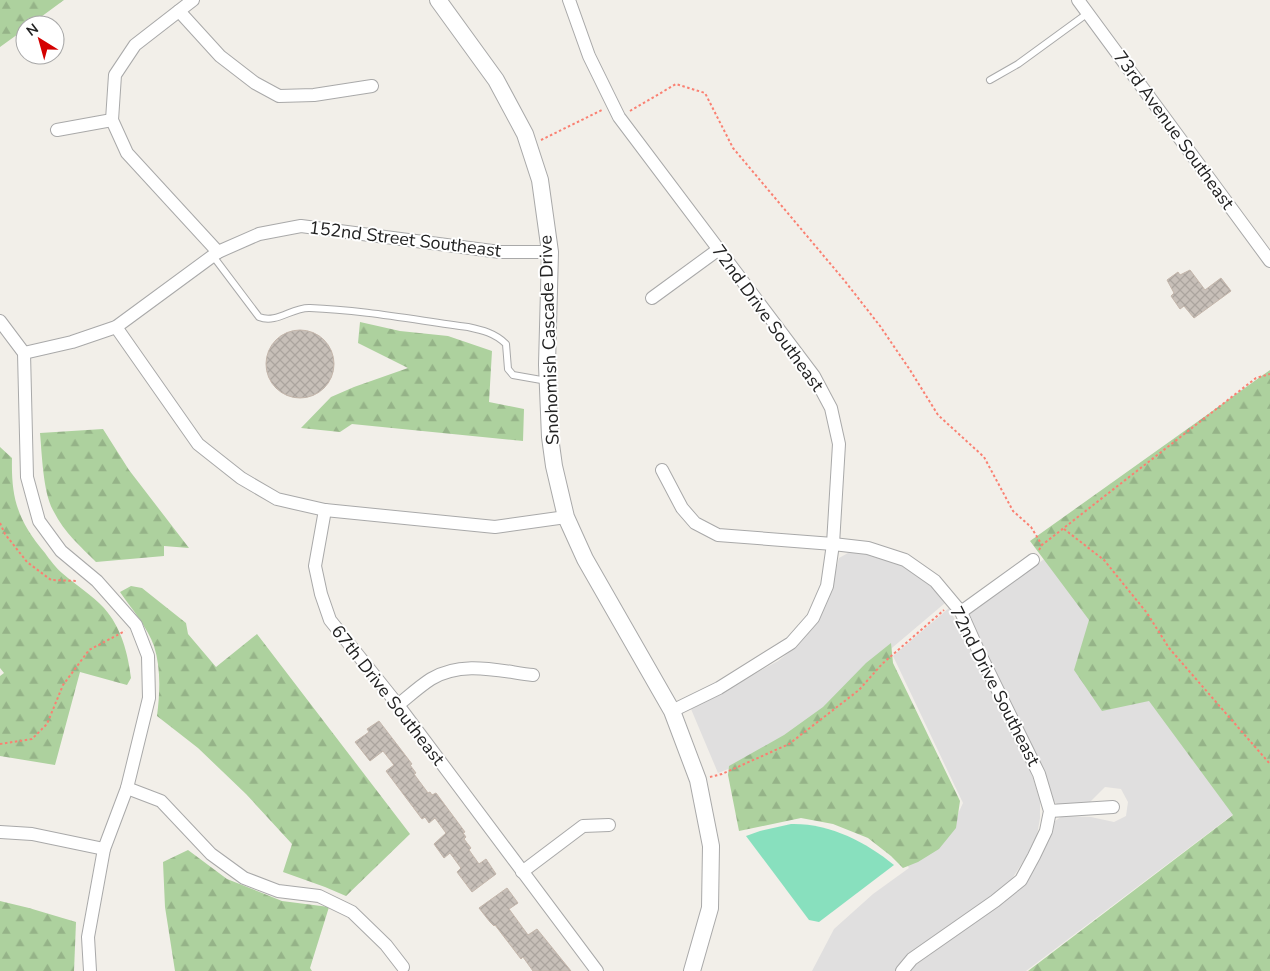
<svg xmlns="http://www.w3.org/2000/svg" width="1270" height="971" font-family="'Nunito Sans',sans-serif">
<style>
.residential{fill:#e0dfdf}
.forest{fill:url(#forest-firs)}
.pitch{fill:#88e0be}
.building{fill:url(#building-cross-hatch);stroke:#c4b6ab}
.lines{fill:none;stroke-linecap:round;stroke-linejoin:round}
.service-casing{stroke:#a9a9a9;stroke-width:8}
.minor-casing{stroke:#a9a9a9;stroke-width:14}
.tertiary-casing{stroke:#a9a9a9;stroke-width:18}
.path{stroke:#fa8072;stroke-width:2;stroke-dasharray:2.5 2.5;stroke-linecap:butt}
.service{stroke:#fff;stroke-width:6}
.minor{stroke:#fff;stroke-width:12}
.tertiary{stroke:#fff;stroke-width:16}
.labels{text-anchor:middle;dominant-baseline:central;stroke-width:4;stroke-linejoin:round;paint-order:stroke}
.street-label{font-size:18px;fill:#222;stroke:#fff}
</style>
<defs>
<pattern id="forest-firs" width="22" height="20" patternUnits="userSpaceOnUse" patternTransform="scale(1.25)"><rect width="22" height="20" fill="#add19e"/><path d="M5 1l3.5 6h-7zM16 11l3.5 6h-7z" fill="#95b388"/></pattern>
<pattern id="building-cross-hatch" width="8" height="8" patternUnits="userSpaceOnUse" patternTransform="scale(1.25)"><rect width="8" height="8" fill="#c7bfb8"/><path d="M0 0l8 8M0 8l8-8" fill="none" stroke="#aba49e"/></pattern>
</defs>
<rect width="100%" height="100%" fill="#f2efe9"/>
<g class="residential">
<polygon points="848,553 863,553 902,565 917,575 934,589 945,603 886,653 812,720 736,766 718,773 691,709 778,661 792,650 801,640 834,578 839,558"/>
<polygon points="1047,557 1235,813 1026,971 907,971 1002,903 1051,824 1062,816 1091,817 1114,822 1126,816 1128,802 1121,789 1105,787 1087,805 1061,807 1052,800 968,614"/>
<polygon points="949,608 1031,772 1040,801 1040,818 1037,835 1028,854 1008,885 914,952 895,971 812,971 834,929 873,894 909,868 901,856 956,818 963,803 893,656"/>
</g>
<g class="forest">
<polygon points="0,0 64,0 30,25 25,25 25,29 0,47"/>
<polygon points="360,322 400,331 448,336 492,351 489,402 524,409 523,441 352,424 340,432 301,428 331,397 354,387 408,368 358,343"/>
<polygon points="1270,370 1270,971 1028,971 1233,815 1149,701 1102,711 1074,670 1089,620 1030,541"/>
<path d="M 103,429 L 129,470 L 189,548 L 164,546 L 164,556 L 96,562 C 81,547 64,532 54,512 C 43,494 42,454 40,433 Z"/>
<path d="M 0,447 L 12,458 C 11,499 18,521 45,553 C 50,560 56,568 62,573 C 76,585 92,595 104,608 C 121,627 128,653 131,678 L 127,685 L 80,672 L 55,765 L 0,756 L 0,676 L 4,673 L 0,668 Z"/>
<path d="M 131,586 L 142,588 L 186,623 L 188,634 L 216,667 L 257,634 L 410,834 L 346,896 L 325,887 L 283,872 L 292,844 L 246,794 L 198,748 L 157,716 C 160,693 161,668 154,646 C 148,628 131,608 120,592 Z"/>
<polygon points="891,643 893,663 960,801 956,828 939,849 918,862 903,868 891,856 868,838 833,824 801,818 739,831 728,775 729,766 784,735 823,707 866,663"/>
<polygon points="188,850 227,879 282,901 329,907 310,968 312,971 175,971 165,907 163,862"/>
<polygon points="0,901 29,908 76,922 74,971 0,971"/>
</g>
<path class="pitch" d="M 791,824 C 829,823 866,842 894,865 L 819,922 L 809,920 L 746,836 L 760,831 Z"/>
<g class="building">
<polygon points="1190,270 1205,290 1221,278 1231,291 1194,318 1184,306 1180,309 1171,296 1174,293 1167,280 1178,272 1180,275"/>
<circle cx="300" cy="364" r="34"/>
<polygon points="379,721 412,764 410,765 416,773 414,774 428,793 430,792 432,795 436,793 465,832 463,833 466,837 464,839 471,848 469,850 479,864 486,859 496,874 472,892 457,872 461,868 450,853 444,858 434,844 446,833 435,818 429,823 425,817 422,819 386,771 394,765 383,751 370,761 355,742 369,732 367,729"/>
<polygon points="507,888 518,903 509,909 528,935 537,929 571,971 533,971 523,957 521,959 495,925 494,926 490,922 479,908"/>
</g>
<g class="lines">
<defs>
<g id="service">
<polyline points="990,80 1018,64 1088,13"/>
<path d="M 213,256 L 259,317 C 277,324 292,307 310,308 C 363,310 415,320 468,327 C 482,330 495,333 506,344 L 508,369 L 513,375 L 547,381"/>
</g>
<g id="minor">
<polyline points="193,0 135,45 115,75 112,120 127,153 218,252"/>
<polyline points="569,0 589,56 619,117 814,376 831,408 839,444 833,544 827,586 813,618 791,643 719,688 672,711"/>
<polyline points="1078,0 1270,261"/>
<polyline points="179,11 220,56 255,83 279,96 314,95 372,86"/>
<polyline points="57,130 112,120"/>
<polyline points="652,298 719,249"/>
<polyline points="0,321 24,353 27,477 39,521 61,551 97,581 136,625 148,656 149,698 127,788 104,849 88,937 90,971"/>
<polyline points="116,327 198,444 241,478 277,499 325,510 495,527 566,517"/>
<polyline points="24,353 72,342 116,327 218,252 259,234 301,226 500,252 550,252"/>
<polyline points="662,470 682,508 695,523 718,535 833,544 868,548 905,560 935,581 961,612 978,650 1039,774 1050,811 1046,831 1034,856 1021,880 995,901 912,959 902,971"/>
<polyline points="325,510 315,566 321,594 330,620 398,705 597,971"/>
<polyline points="961,612 1033,560"/>
<path d="M 398,705 C 409,696 420,686 431,679 C 462,660 499,671 533,675"/>
<polyline points="127,788 161,801 211,854 244,878 278,891 319,896 352,912 386,945 403,967"/>
<polyline points="1050,811 1113,807"/>
<polyline points="0,832 32,834 104,849"/>
<polyline points="522,872 583,826 609,825"/>
</g>
<polyline id="tertiary" points="438,0 496,80 525,134 540,180 550,252 547,365 550,437 554,466 566,517 585,559 672,711 698,780 711,846 710,908 692,971"/>
</defs>
<use href="#service" class="service-casing"/>
<use href="#minor" class="minor-casing"/>
<use href="#tertiary" class="tertiary-casing"/>
<g class="path">
<polyline points="630,111 676,84 705,93 733,148 844,280 880,326 910,370 938,415 984,457 1013,511 1031,527 1042,545"/>
<polyline points="541,140 602,110"/>
<polyline points="0,523 5,534 27,562 51,580 78,581"/>
<polyline points="1064,529 1104,560 1147,613 1169,648 1270,764"/>
<polyline points="1039,550 1042,545 1256,378 1270,374"/>
<polyline points="0,744 32,739 47,724 63,685 89,650 125,631"/>
<polyline points="710,777 722,774 789,744 859,690 882,664 944,610"/>
</g>
<use href="#service" class="service"/>
<use href="#minor" class="minor"/>
<use href="#tertiary" class="tertiary"/>
</g>
<g class="labels">
<g class="street-label">
<text transform="translate(1174 130) rotate(54)">73rd Avenue Southeast</text>
<text transform="translate(405 239) rotate(7)">152nd Street Southeast</text>
<text transform="translate(768 318) rotate(54)">72nd Drive Southeast</text>
<text transform="translate(549 340) rotate(-92)">Snohomish Cascade Drive</text>
<text transform="translate(995 686) rotate(63)">72nd Drive Southeast</text>
<text transform="translate(388 695) rotate(52)">67th Drive Southeast</text>
</g>
</g>
<g transform="translate(40 40) rotate(323)"><circle r="24" fill="#ffffff" stroke="#a7a7a7"/>
<path d="M0-4L9 19L0 12L-9 19Z" fill="#d40000"/>
<text y="-8" font-size="14" font-weight="bold" text-anchor="middle" fill="#222222">N</text>
</g>
</svg>
